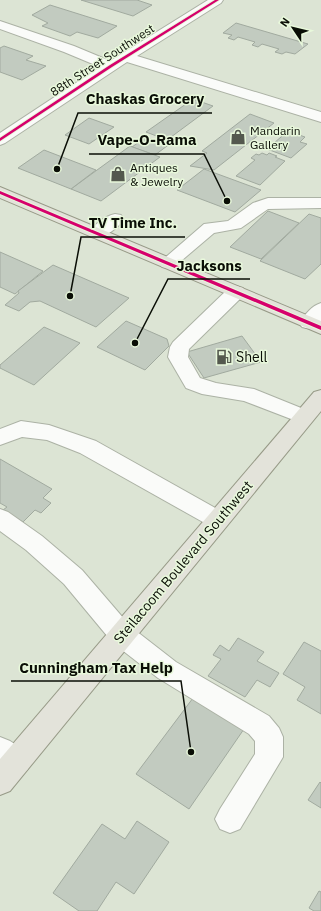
<svg xmlns="http://www.w3.org/2000/svg" width="321" height="911" font-family="'IBM Plex Sans',sans-serif">
<style>
.building{fill:#c2cbc0;stroke:#a1aa9f}
.lines{fill:none;stroke-linecap:round;stroke-linejoin:round}
.minor-casing{stroke:#acb2a5;stroke-width:2}
.major-casing{stroke:#979a87;stroke-width:2}
.minor{fill:#fafbf9;fill-rule:evenodd}
.major{fill:#e3e3da;fill-rule:evenodd}
.cycleway-casing{stroke:#e8f8db;stroke-width:2}
.cycleway{fill:#d6006c;fill-rule:evenodd}
.labels{text-anchor:middle;dominant-baseline:central;stroke-width:3;stroke-linejoin:round;paint-order:stroke}
.far-street-label{font-size:12px;fill:#0a0e06;stroke:#e8f8db}
.far-poi-label{font-size:12px;fill:#0a0e06;stroke:#e8f8db;text-anchor:start}
.poi-label{font-size:14px;fill:#0a0e06;stroke:#e8f8db;text-anchor:start}
.street-label{font-size:14px;fill:#0a0e06;stroke:#e8f8db}
.leader{fill:none;stroke:#0a0e06;stroke-width:1.5}
.callout-dot{fill:#0a0e06;stroke:#e8f8db;stroke-width:1.5}
.callout-label{font-size:15px;text-anchor:middle;font-weight:bold;fill:#0a0e06;stroke:#e8f8db;stroke-width:3;stroke-linejoin:round;paint-order:stroke}
</style>
<rect width="100%" height="100%" fill="#dce4d4"/>
<g class="building">
<polygon points="81,0 137,0 152,5 133,16"/>
<polygon points="50,5 117,26 98,38 77,32 70,36 42,26 48,23 32,15"/>
<polygon points="236,23 308,44 295,54 286,52 282,54 275,52 279,49 262,44 258,47 252,45 255,42 238,37 234,40 228,38 232,35 223,33"/>
<polygon points="4,46 33,56 26,60 46,66 22,80 0,72 0,48"/>
<polygon points="193,99 213,106 167,140 146,132"/>
<polygon points="250,114 274,123 214,170 190,166 207,153 202,151"/>
<polygon points="89,118 114,127 89,144 65,135"/>
<polygon points="288,131 305,137 300,142 307,144 291,158 267,149"/>
<polygon points="146,137 162,143 165,141 171,143 155,155 132,147"/>
<polygon points="130,146 160,157 101,201 71,189"/>
<polygon points="44,150 96,170 71,189 18,168"/>
<polygon points="262,153 267,155 269,153 277,156 275,157 285,161 260,185 236,176 255,160 251,158 256,154 259,155"/>
<polygon points="204,169 261,190 235,212 177,190"/>
<polygon points="268,211 299,223 261,259 230,247"/>
<polygon points="309,214 321,218 321,264 305,279 260,261"/>
<polygon points="0,252 43,271 15,294 0,287"/>
<polygon points="53,265 129,298 96,327 40,301 30,302 19,311 5,305 19,293 18,291"/>
<polygon points="126,321 167,339 169,346 145,370 97,347"/>
<polygon points="44,327 80,343 34,385 0,368 0,365"/>
<polygon points="242,336 261,362 204,378 187,352"/>
<polygon points="0,459 52,489 43,498 51,503 41,513 35,510 23,522 3,510 7,507 0,503"/>
<polygon points="238,638 264,652 257,661 279,673 270,687 257,680 245,697 208,676 221,659 213,655 220,645 229,651"/>
<polygon points="304,642 321,651 321,714 297,700 305,687 283,674"/>
<polygon points="193,698 244,729 189,809 136,774"/>
<polygon points="320,782 321,783 321,808 308,800"/>
<polygon points="137,821 169,842 134,894 116,882 97,911 79,911 53,893 102,824 125,839"/>
<polygon points="319,891 321,892 321,911 314,911 309,908"/>
</g>
<g class="lines">
<defs>
<g id="minor">
<polygon points="208,0 223,0 221,3 137,56 321,112 321,122 127,62 5,143 0,145 0,133 100,67 64,52 0,29 0,21 74,46 110,61"/>
<polygon points="268,198 321,198 321,208 268,209 241,228 214,233 174,267 168,268 162,267 159,263 204,224 228,221 253,203"/>
<path d="M 115,214 L 121,215 L 124,219 C 117,229 103,240 91,237 L 88,233 C 94,225 105,216 115,214 Z"/>
<polygon points="236,286 243,288 245,292 243,296 189,349 188,357 200,378 216,383 254,389 311,412 315,417 311,422 304,424 244,401 202,394 186,388 168,357 170,347 173,342 229,288"/>
<path d="M 321,303 L 321,321 C 315,328 311,330 302,327 L 299,323 C 305,315 311,306 321,303 Z"/>
<polygon points="21,421 49,425 96,441 226,514 230,520 226,526 218,529 210,526 80,453 47,440 22,437 0,445 0,429"/>
<polygon points="0,509 8,512 42,536 82,570 131,627 176,662 269,716 279,728 283,737 283,757 240,829 230,833 220,829 215,819 220,809 255,754 255,741 249,734 158,678 113,643 64,584 26,550 0,531"/>
<polygon points="0,737 10,741 27,752 31,761 27,770 17,774 0,766"/>
</g>
<g id="major">
<polygon points="0,187 321,321 321,334 0,198"/>
<polygon points="321,390 321,411 10,791 0,795 0,759 314,392"/>
</g>
</defs>
<use href="#minor" class="minor-casing"/>
<use href="#major" class="major-casing"/>
<use href="#minor" class="minor"/>
<use href="#major" class="major"/>
<defs>
<g id="cycleway">
<polygon points="215,0 219,0 112,67 0,141 0,138 110,65"/>
<polygon points="0,191 321,326 321,330 0,194"/>
</g>
</defs>
<use href="#cycleway" class="cycleway-casing"/>
<use href="#cycleway" class="cycleway"/>
</g>
<defs>
<symbol id="shop-bare" viewBox="-9 -9 18 18"><path d="M-5-2.5h2.3a2.7 3.5 0 0 1 5.4 0H5L5.5 6h-11ZM-1.5-2.5h3a1.5 2.3 0 0 0-3 0Z" fill="#54594e" stroke="#e8f8db" stroke-width="2.5" paint-order="stroke"/></symbol>
<symbol id="fuel-bare" viewBox="-9 -9 18 18"><path d="M-5.5-6h7V0h2V4h1.3V-2.5L3-4.5l.8-.8L6-3V5H2.5V1h-1V6h-7ZM-4.2-4.7v3.2H.2V-4.7Z" fill="#54594e" stroke="#e8f8db" stroke-width="2.5" paint-order="stroke"/></symbol>
</defs>
<g fill-rule="evenodd">
<use href="#shop-bare" x="227" y="126" width="22" height="22"/>
<use href="#shop-bare" x="107" y="163" width="22" height="22"/>
<use href="#fuel-bare" x="213" y="346" width="22" height="22"/>
</g>
<g class="labels">
<g class="far-street-label">
<text transform="translate(102 60) rotate(-33)">88th Street Southwest</text>
</g>
<g class="far-poi-label">
<text x="250" y="130">Mandarin<tspan x="250" dy="14">Gallery</tspan></text>
<text x="130" y="167">Antiques<tspan x="130" dy="14">&amp; Jewelry</tspan></text>
</g>
<g class="poi-label">
<text x="236" y="357">Shell</text>
</g>
<g class="street-label">
<text transform="translate(183 562) rotate(-50)">Steilacoom Boulevard Southwest</text>
</g>
</g>
<path class="leader" d="M57 169L78 113H212M227 201L204 154H89M70 296L81 237H185M135 343L168 279H250M191 752L181 681H11"/>
<g class="callout-dot">
<circle cx="57" cy="169" r="4"/>
<circle cx="227" cy="201" r="4"/>
<circle cx="70" cy="296" r="4"/>
<circle cx="135" cy="343" r="4"/>
<circle cx="191" cy="752" r="4"/>
</g>
<g class="callout-label">
<text x="145" y="104">Chaskas Grocery</text>
<text x="147" y="145">Vape-O-Rama</text>
<text x="133" y="228">TV Time Inc.</text>
<text x="209" y="271">Jacksons</text>
<text x="96" y="673">Cunningham Tax Help</text>
</g>
<g transform="translate(293 28) rotate(305)" stroke="#e8f8db" stroke-width="3" paint-order="stroke">
<path d="M0-3L7 15L0 10L-7 15Z" fill="#0a0e06"/>
<text y="-6" font-size="11" font-weight="bold" text-anchor="middle" fill="#0a0e06">N</text>
</g>
</svg>
